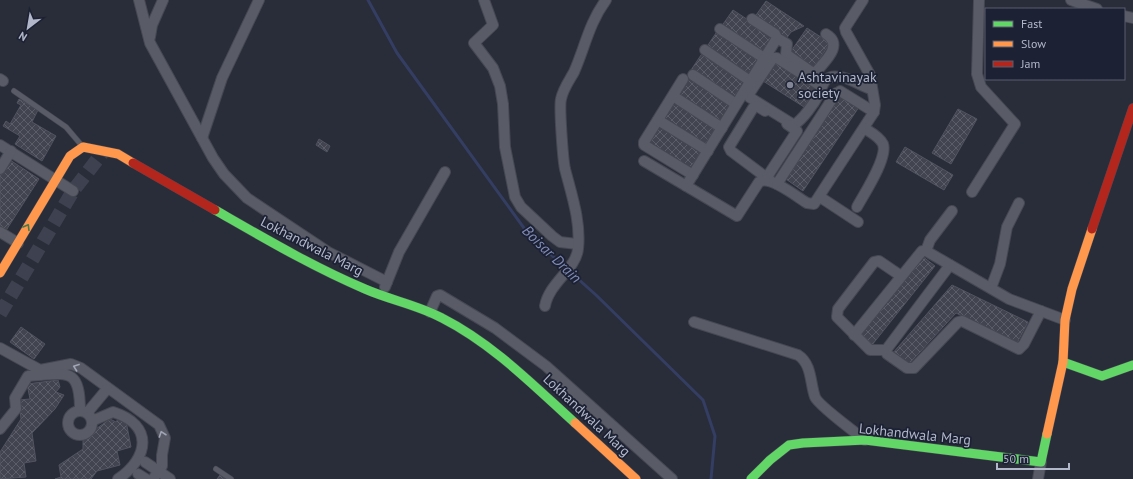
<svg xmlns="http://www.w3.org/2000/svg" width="1133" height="479" font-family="'PT Sans',sans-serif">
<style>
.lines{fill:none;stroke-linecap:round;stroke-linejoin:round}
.stream{stroke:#343e62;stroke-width:3}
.building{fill:url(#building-cross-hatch);stroke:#515460}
.secondary-tunnel{stroke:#3e414f;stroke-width:14;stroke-dasharray:14 7;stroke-linecap:butt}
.lane-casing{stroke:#454852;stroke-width:6}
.street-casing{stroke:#454852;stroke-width:12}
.fast-casing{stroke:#454852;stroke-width:10}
.slow-casing{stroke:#454852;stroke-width:10}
.jam-casing{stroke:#454852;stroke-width:10}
.lane{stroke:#595c66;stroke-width:5}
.street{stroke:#595c66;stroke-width:10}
.fast{stroke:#63d668;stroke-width:9}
.slow{stroke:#ff974d;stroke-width:9}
.jam{stroke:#b3261e;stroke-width:9}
.oneway{stroke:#407c4e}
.oneway2{stroke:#a1a5b6}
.poi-dot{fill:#838697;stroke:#1c2133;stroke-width:1.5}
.labels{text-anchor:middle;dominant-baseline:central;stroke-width:3.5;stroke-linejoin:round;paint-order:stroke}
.poi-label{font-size:14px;fill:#b3b7ca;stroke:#1c2133;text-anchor:start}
.street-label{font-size:14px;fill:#b3b7ca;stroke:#1c2133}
.water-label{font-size:15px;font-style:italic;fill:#808cb7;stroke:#1c2133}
</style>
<defs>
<pattern id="building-cross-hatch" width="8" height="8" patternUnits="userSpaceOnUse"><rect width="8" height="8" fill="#424550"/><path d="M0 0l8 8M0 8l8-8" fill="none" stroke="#5b5e68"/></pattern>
</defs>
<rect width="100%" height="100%" fill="#292c39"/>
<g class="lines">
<polyline class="stream" points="368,0 397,53 529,235 596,295 703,400 715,436 711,479"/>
</g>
<g class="building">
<polygon points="766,1 804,26 791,32 786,39 754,18"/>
<polygon points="733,10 774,37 762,54 721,27"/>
<polygon points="807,28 830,43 813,69 789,54"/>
<polygon points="718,30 759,57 747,76 706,48"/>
<polygon points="703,52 745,80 733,98 691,70"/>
<polygon points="776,62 816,88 804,107 763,81"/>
<polygon points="690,76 732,104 719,123 677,96"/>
<polygon points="839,93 859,107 803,191 783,177"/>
<polygon points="19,99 38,110 32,122 56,136 42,161 15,144 20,136 3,126 6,121 10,124 21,105 17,103"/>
<polygon points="674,100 716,128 704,146 662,118"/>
<polygon points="958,109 977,119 951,164 932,153"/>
<polygon points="661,123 702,150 690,169 649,142"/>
<polygon points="319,139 330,146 327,152 316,145"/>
<polygon points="905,147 953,175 944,190 896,162"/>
<polygon points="10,160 39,179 5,232 0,229 0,176"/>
<polygon points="922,256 935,266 872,345 860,335"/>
<polygon points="952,285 1028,322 1017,343 956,313 907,366 892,354"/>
<polygon points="21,327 45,344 34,359 10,342"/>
<polygon points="58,380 60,387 56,392 64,395 55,409 32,433 36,461 24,463 26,477 0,479 0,452 21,419 19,400 30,399 27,384"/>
<polygon points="110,419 116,422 118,419 126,421 131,447 117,451 120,465 97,471 91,479 55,479 61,477 59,465 83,449 83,438"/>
<polygon points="220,475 226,479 217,479"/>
</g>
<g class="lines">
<polyline class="secondary-tunnel" points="0,314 73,191 103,152"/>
<defs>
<g id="lane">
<polyline points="14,91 66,127 83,147"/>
<polyline points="216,469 231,479"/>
</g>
<g id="street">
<polyline points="139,0 150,43 213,158 224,174 247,198 328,252 387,282"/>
<polyline points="484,0 493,25 474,43 493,68 500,86 503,104 505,147 515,197 521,207 552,236 560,242 577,244"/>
<polyline points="1071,0 1097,9"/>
<polyline points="1124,16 1133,18"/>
<polyline points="720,29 764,58"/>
<polyline points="150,37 152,25 163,0"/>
<path d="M 777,38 L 787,44 L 786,54 L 813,73 L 816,72 C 825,61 844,45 826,34"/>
<polyline points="705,50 750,81"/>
<polyline points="693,75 736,104"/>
<polyline points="0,79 3,81"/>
<polyline points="683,79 644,142 644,145 693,175"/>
<path d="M 821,86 L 777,58 L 773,58 L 749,94 L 749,97 L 794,125 C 803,119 814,104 819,94 C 823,83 826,74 840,77 C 851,78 861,86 871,89"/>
<polyline points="840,91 874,112"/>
<polyline points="673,96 722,128"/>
<polyline points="765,111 757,106 753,108 729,147 731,151 771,181"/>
<polyline points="658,120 708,151"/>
<polyline points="202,138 222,78 259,0"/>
<polyline points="0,145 73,191"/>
<path d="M 644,161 L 737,216 L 759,182 C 770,175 797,197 807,203 L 814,204 L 874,112 L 875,105 L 870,75 L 846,32 L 845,28 L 863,0"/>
<polyline points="0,169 11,151"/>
<polyline points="767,177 797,131 787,124"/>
<polyline points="777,184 836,93"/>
<polyline points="686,186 777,38 775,34 752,19"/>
<polyline points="972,192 1015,124 981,87 977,74 979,0"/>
<polyline points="820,197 858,222"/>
<path d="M 857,207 C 864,194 888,158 883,144 C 879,136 870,132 864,128"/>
<polyline points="0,232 18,243"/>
<polyline points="926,251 930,240 952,211"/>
<polyline points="950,265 886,350 887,354 907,368 914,368 958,322 962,321 1019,349 1024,344 1041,311"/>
<polyline points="385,287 399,252 445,172"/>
<polyline points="991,288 1000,264 1007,227 1019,203"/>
<path d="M 545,306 C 549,283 576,269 578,249 C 581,222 572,196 565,169 C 563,160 559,107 561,99 C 563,89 569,81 574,72 C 585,47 589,23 606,0"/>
<polyline points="430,312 437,296 440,295 495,328 546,366 672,479"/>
<path d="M 694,322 L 798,355 C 812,364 810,383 815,397 C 818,405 856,433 865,440"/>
<polyline points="854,335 922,251 926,251 1009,299 1065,320"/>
<polyline points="0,348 40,370 71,364 81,368 159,425 165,438 162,455 162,466 153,479"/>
<polyline points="886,350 870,350 837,317 838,309 874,262 879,261 901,276"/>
<circle cx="80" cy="423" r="12"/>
<polyline points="87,413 107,389"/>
<path d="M 92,421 L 113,412 C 154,425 149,458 118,479"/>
<path d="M 0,429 L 16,409 L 15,398 L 28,376 C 66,374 80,365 80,411"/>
<polyline points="145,462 170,479"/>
<polyline points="138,474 146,479"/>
<polyline points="1038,479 1041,462"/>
</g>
<g id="fast">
<path d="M 215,210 C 264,238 313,267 365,289 C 390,300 418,305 442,318 C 493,344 533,385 575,423"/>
<polyline points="1063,362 1102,376 1133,365"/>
<polyline points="751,479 770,460 789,445 803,443 865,440 1041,462 1047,434"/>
</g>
<g id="slow">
<polyline points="0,273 70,156 83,147 118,154 133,163"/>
<polyline points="575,423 636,479"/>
<polyline points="1047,434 1063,362 1065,320 1072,289 1092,229"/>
</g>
<g id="jam">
<polyline points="133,163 215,210"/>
<polyline points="1092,229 1133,108"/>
</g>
</defs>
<use href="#lane" class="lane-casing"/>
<use href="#street" class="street-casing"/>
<use href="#fast" class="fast-casing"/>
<use href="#slow" class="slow-casing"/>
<use href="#jam" class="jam-casing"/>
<use href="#lane" class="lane"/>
<use href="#street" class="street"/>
<use href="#fast" class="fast"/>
<use href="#slow" class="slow"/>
<use href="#jam" class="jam"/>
</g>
<defs><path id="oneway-chevron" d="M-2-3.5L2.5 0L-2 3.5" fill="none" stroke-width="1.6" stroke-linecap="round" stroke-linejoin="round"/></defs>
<use class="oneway" href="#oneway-chevron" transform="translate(27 227) rotate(-59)"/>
<g class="oneway2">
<use href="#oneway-chevron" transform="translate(76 367) rotate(-160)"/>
<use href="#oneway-chevron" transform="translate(162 434) rotate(-109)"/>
</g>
<circle class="poi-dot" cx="790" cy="85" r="4"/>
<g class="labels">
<g class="poi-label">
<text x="798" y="77">Ashtavinayak<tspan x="798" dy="16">society</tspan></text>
</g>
<g class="street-label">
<text transform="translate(312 246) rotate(27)">Lokhandwala Marg</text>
<text transform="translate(587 415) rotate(43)">Lokhandwala Marg</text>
<text transform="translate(915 434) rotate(6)">Lokhandwala Marg</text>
</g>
<g class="water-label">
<text transform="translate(552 254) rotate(44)">Boisar Drain</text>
</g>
</g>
<rect x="985" y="8" width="140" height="72" fill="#1c2133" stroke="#585d6f"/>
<rect x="993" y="21" width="20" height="6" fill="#63d668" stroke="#585d6f"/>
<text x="1021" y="28" font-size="12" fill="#b3b7ca">Fast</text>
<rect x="993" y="41" width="20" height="6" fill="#ff974d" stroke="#585d6f"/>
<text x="1021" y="48" font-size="12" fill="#b3b7ca">Slow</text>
<rect x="993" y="61" width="20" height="6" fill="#b3261e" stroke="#585d6f"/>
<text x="1021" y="68" font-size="12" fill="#b3b7ca">Jam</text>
<g transform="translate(28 28) rotate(211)" stroke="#1c2133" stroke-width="3" paint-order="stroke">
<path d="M0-3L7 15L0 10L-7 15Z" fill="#b3b7ca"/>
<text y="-6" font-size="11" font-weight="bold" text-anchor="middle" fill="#b3b7ca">N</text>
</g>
<path d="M997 463v6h72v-6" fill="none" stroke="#b3b7ca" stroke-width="2"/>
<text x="1003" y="463" font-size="12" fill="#b3b7ca" stroke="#1c2133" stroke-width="3" paint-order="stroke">50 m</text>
</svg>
